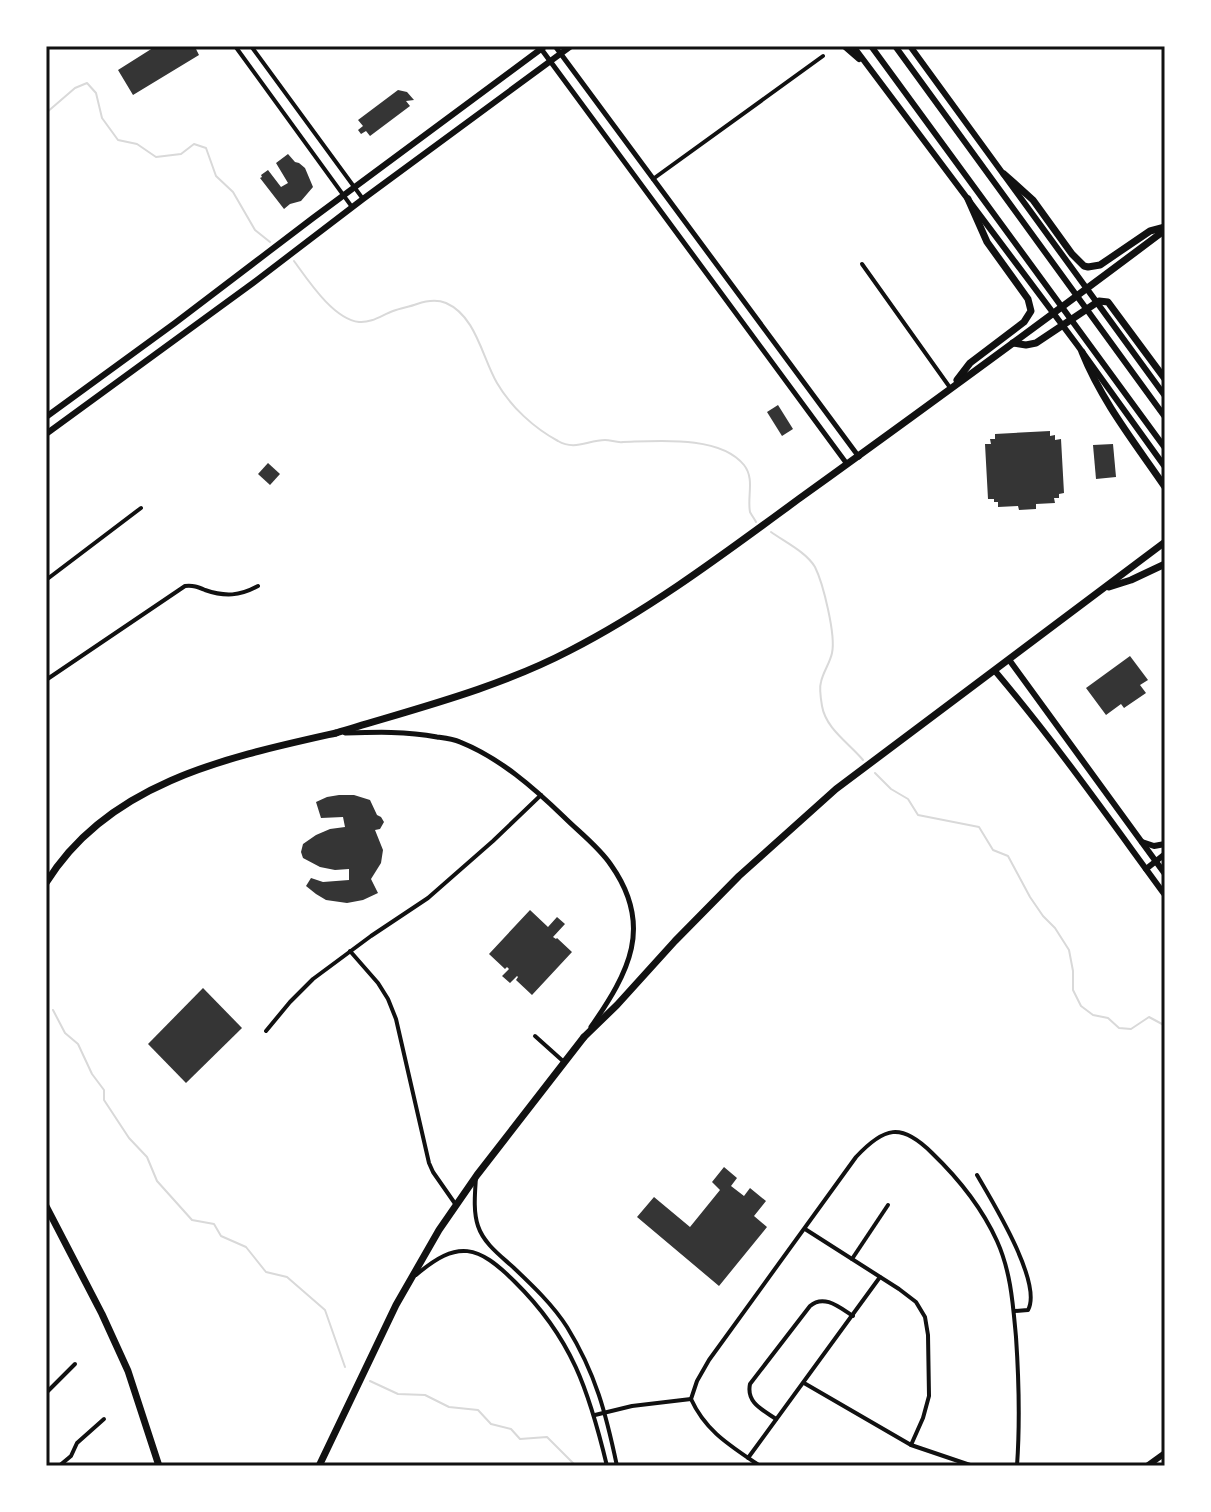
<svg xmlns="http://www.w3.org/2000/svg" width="1211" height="1512" font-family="'Golos Text',sans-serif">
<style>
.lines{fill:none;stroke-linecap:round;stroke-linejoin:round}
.stream{stroke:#d9d9d9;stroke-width:2}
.building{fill:#353535}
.minor{stroke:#111;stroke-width:4}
.tertiary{stroke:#111;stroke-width:5}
.secondary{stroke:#111;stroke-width:6}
.primary{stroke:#111;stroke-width:6}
.trunk{stroke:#111;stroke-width:7}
.motorway{stroke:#111;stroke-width:7}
.neatline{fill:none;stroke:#111;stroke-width:3}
</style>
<rect width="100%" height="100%" fill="#fff"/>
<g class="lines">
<g class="stream">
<polyline points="46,113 75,88 87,83 96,93 102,118 118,140 137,144 156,157 181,154 194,144 206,148 216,176 233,192 255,230 270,242"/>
<path d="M 294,261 C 308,280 333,319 359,322 C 372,323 382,315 393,311 C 401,308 409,307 417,304 C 426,301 436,299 446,303 C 476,316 482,357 497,383 C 511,407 534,428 558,441 C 575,451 588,440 605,440 C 611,440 617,443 623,442 C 658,441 720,435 744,465 C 755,479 747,496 750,512 C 751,514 755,520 756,522"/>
<path d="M 771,532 C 785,542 806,552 815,567 C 823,583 836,635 832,653 C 830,663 823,672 821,682 C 819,688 821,700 822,706 C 826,729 849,743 863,760"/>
<polyline points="875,773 891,789 908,799 918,815 979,827 993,850 1008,856 1030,897 1043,916 1055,928 1069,950 1073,971 1073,990 1081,1006 1093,1015 1108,1018 1119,1028 1131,1029 1149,1017 1162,1024 1165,1028"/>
<polyline points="53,1010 65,1033 78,1044 92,1074 104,1090 104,1100 129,1138 147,1157 157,1181 192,1220 214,1224 221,1236 246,1247 266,1272 287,1277 325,1310 345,1367"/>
<polyline points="370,1381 398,1394 425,1395 449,1407 478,1410 491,1424 511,1429 520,1439 547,1437 576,1466"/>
</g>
</g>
<g class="building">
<polygon points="156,46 202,46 196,49 199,55 133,95 118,70"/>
<polygon points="398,90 407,92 414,100 406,101 410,106 370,136 366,131 361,134 358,130 363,126 358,120"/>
<polygon points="288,154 295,162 299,163 305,168 313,187 301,201 290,204 284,209 260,178 262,177 261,175 268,170 281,187 288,183 276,163"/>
<polygon points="778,405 793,429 782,436 767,412"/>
<polygon points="1050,431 1050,436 1055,435 1055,440 1061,439 1064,493 1059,494 1059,498 1054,498 1055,503 1036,504 1036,509 1019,510 1018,506 998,507 998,502 994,502 994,499 988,499 985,444 991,444 990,439 995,439 995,434"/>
<polygon points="1113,444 1116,477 1096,479 1093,445"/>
<polygon points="268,463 280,474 270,485 258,474"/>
<polygon points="1130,656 1148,680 1140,685 1146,693 1124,708 1121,704 1106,715 1086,688"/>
<polygon points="339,795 354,795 370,800 377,815 381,817 384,822 380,829 375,830 383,850 381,863 371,879 378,893 363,900 347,903 326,900 316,894 306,886 311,878 323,882 349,880 349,869 335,870 320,867 303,858 301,852 303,844 316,835 330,829 345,827 343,817 321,818 316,802 327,797"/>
<polygon points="530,910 548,927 557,917 565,924 553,937 556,939 557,938 572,952 532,995 516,980 518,977 517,976 510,983 502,976 509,969 507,967 505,969 489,954"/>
<polygon points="203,988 242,1028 186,1083 148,1044"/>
<polygon points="724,1167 737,1178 731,1186 744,1196 750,1188 766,1201 754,1216 767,1227 719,1286 637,1217 654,1197 690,1227 720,1190 712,1182"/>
</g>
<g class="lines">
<g class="minor">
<polyline points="235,46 352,207"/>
<polyline points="251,46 363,199"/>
<polyline points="653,179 823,56"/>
<polyline points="862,264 951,389"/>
<polyline points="46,580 141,508"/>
<path d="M 46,680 L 185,586 C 193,585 198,587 205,590 C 225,597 240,596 258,586"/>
<polyline points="350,951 378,983 388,999 396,1019 429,1163 433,1172 456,1205"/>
<polyline points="266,1031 290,1002 313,979 371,936 428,898 493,841 541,795"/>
<polyline points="535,1036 564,1062"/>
<path d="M 977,1175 C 992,1201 1043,1283 1028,1310 L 1015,1311"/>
<path d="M 476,1177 C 475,1193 473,1211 478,1226 C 484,1244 501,1256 514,1268 C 533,1286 553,1305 567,1327 C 596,1374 606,1414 617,1466"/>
<polyline points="805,1229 899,1289 916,1302 925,1317 928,1335 929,1396 923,1418 911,1445"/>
<polyline points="852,1259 888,1205"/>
<path d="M 416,1275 C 458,1239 478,1245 515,1282 C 572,1338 589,1391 607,1466"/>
<polyline points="804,1383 911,1445 973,1466"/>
<polyline points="46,1393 75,1364"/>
<polyline points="595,1415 632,1406 691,1399"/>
<path d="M 776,1419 C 763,1410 746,1403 750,1384 L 810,1306 C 824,1294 839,1307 853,1316"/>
<polyline points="748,1458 880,1277"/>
<polyline points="59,1466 71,1456 77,1443 104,1419"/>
<path d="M 760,1466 C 731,1446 706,1432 691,1399 L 697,1381 L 709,1360 L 856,1157 C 884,1127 901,1122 932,1153 C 958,1178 982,1208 997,1241 C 1011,1272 1013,1305 1016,1337 C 1019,1381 1020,1423 1017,1466"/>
</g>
<g class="tertiary">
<polyline points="539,46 847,464"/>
<polyline points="555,46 859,457"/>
<path d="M 345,733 C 376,732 406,731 437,737 C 444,738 453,739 460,742 C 500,758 534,788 564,817 C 579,832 599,847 611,865 C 654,926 629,972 591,1027"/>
</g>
<g class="secondary">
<polyline points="871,46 1165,448"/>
<polyline points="895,46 1165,417"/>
<polyline points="1010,661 1165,874"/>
<path d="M 995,671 C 1056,743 1110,820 1165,895"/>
<polyline points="1142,842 1154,846 1165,844"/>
<polyline points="1146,869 1165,854"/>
<polyline points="1147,1466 1165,1453"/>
</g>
<g class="primary">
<polyline points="844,46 859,59"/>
<polyline points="853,46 1078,346 1165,467"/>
<polyline points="910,46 1165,396"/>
<polyline points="46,417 175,323 313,218 545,46"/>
<polyline points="46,434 253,283 363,199 571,46"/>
</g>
<g class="trunk">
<polyline points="1004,174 1033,200 1072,254 1084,266 1088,267 1100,265 1150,231 1165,227"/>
<polyline points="1013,343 1026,345 1036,343 1099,301 1108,302 1165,379"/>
<path d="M 1082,352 C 1102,402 1135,443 1165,487"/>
<polyline points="957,380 970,363 1024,322 1031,311 1028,299 987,242 968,199"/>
<polyline points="1109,587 1131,580 1165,564"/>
<path d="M 336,733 C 414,709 496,689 569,651 C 651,609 725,553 800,498 C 922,410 1044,321 1165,230"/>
<polyline points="584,1037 617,1005 675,941 739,876 836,789 1165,542"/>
</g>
<g class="motorway">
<path d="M 46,883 C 108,782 229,757 336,733"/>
<polyline points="46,1206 102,1314 128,1371 159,1466"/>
<polyline points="319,1466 396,1305 439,1230 477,1175 584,1037"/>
</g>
</g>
<rect width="1211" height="1512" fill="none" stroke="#ffffff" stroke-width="96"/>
<rect x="48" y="48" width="1115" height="1416" class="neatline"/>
</svg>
